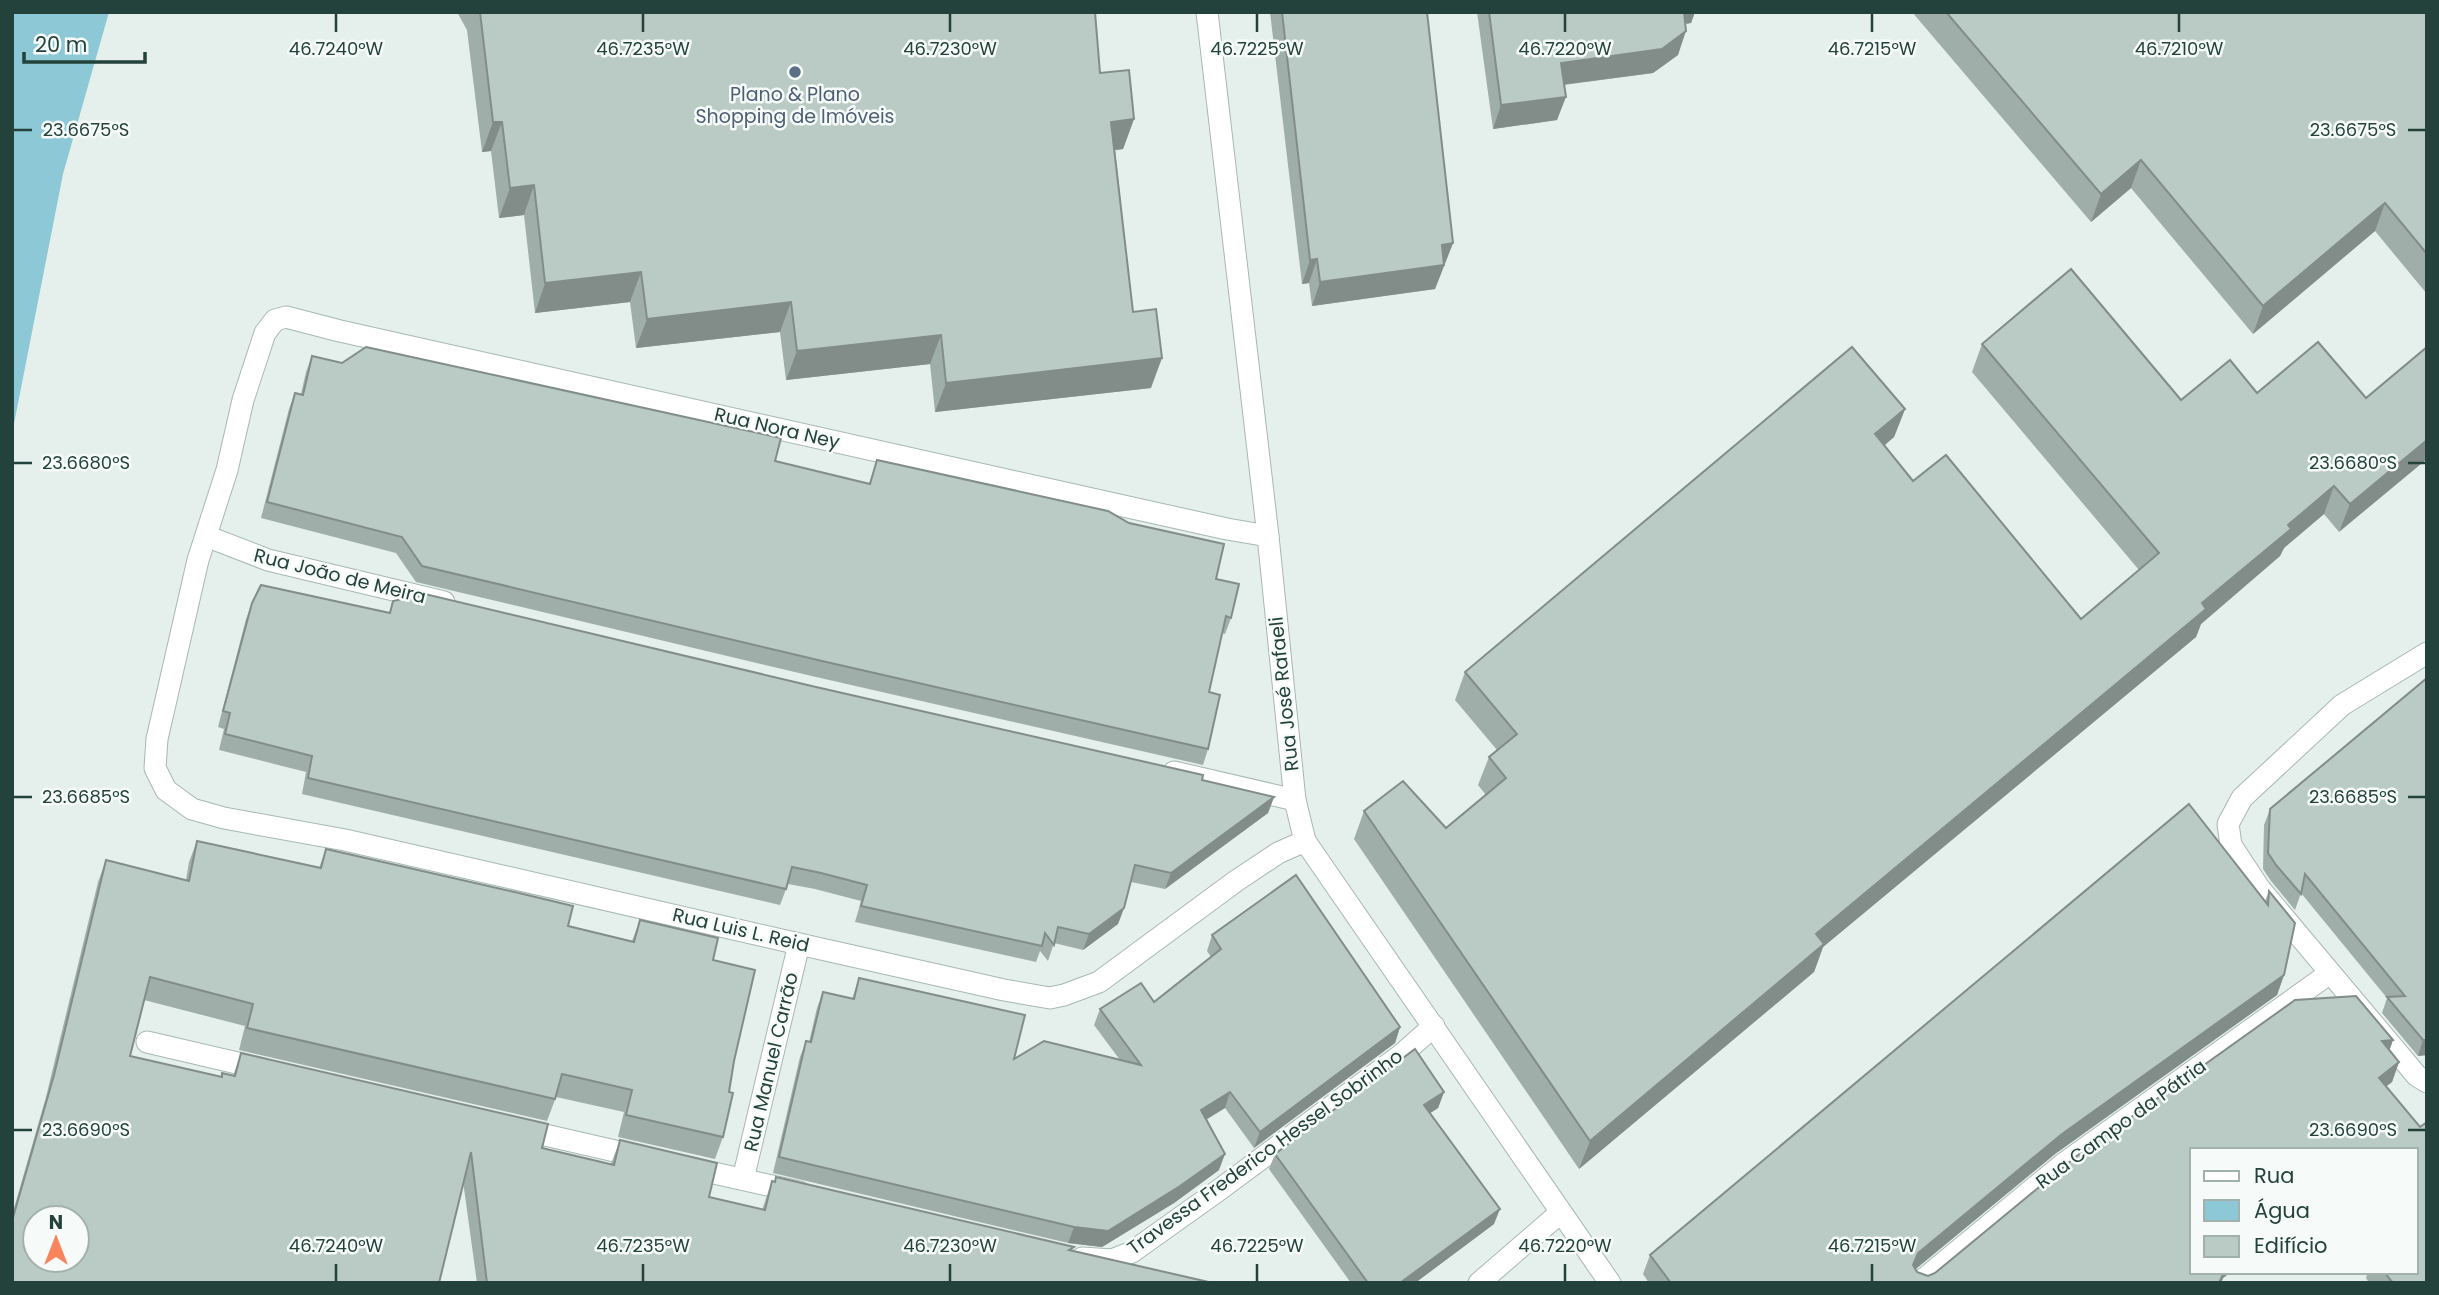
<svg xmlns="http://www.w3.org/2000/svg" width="2439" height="1295" font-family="Poppins,sans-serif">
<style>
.water{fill:#8cc8d6}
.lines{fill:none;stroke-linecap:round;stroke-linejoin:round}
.minor-casing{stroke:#a7b8b3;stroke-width:23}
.minor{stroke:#fff;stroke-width:21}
.wall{fill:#a0aea9}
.shaded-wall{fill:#828d89}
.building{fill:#bacac4;stroke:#828d89;stroke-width:2;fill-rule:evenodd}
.ticks{fill:none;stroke:#23423b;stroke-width:2.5}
.service-dot{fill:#5c6f8a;stroke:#f6fbf9;stroke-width:2.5}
.labels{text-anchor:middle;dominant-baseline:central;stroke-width:5;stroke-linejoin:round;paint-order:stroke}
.service-label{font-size:19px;fill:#4e5e75;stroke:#f6fbf9}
.street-label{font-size:19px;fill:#23423b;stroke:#f6fbf9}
.ticks-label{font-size:18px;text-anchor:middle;fill:#23423b;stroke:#f6fbf9;stroke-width:5;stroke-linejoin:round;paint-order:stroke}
</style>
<rect width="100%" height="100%" fill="#e5efeb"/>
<polygon class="water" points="12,12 109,12 63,174 12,434"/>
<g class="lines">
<defs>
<g id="minor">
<polyline points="1207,12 1268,536 1295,800 1305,841 1610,1283"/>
<polyline points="206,536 268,560 444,602"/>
<polyline points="1268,536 1227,529 1110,503 340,331 286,317 275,320 265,333 243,400 227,470 198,560 157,739 155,768 166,790 192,809 224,818 345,840 799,944 1004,990 1050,998 1064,995 1099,982 1236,881 1278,853 1305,841"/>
<polyline points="2427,653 2342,705 2242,798 2228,824 2231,845 2260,889 2417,1076 2427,1082"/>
<polyline points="1174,772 1295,800"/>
<polyline points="147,1042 263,1069"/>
<polyline points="519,1129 641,1157"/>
<polyline points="687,1167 799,1192"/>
<polyline points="743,1179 799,944"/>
<polyline points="1082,1258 1112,1260 1132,1252 1219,1190 1401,1055 1434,1026"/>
<polyline points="1479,1283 1560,1213"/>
<polyline points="1919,1283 2063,1164 2330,973"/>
</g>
</defs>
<use href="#minor" class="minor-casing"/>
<use href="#minor" class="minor"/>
</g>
<g class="wall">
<polygon points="457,12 1095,12 1100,73 1134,119 1123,149 1115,150 1133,312 1151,388 935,412 930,364 786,380 780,332 636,348 630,302 535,313 524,215 499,218 491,151 482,152 467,30"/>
<polygon points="1270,12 1427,12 1453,243 1435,289 1312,306 1309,283 1302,284"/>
<polygon points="1477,12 1695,12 1691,23 1685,24 1678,55 1653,73 1564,85 1557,120 1493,129"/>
<polygon points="1912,12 2427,12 2427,294 2375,231 2253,334 2131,188 2091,222"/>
<polygon points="1982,344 2181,400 2257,393 2366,398 2427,347 2339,532 2324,514 2284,548 2280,556 2201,624 2196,637 1823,947 1814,972 1579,1169 1354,839 1364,811 1446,828 1486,795 1478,785 1489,757 1497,750 1455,700 1465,672 1905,409 1894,437 1884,446 1913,481 2081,619 2139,570 1972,372"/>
<polygon points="312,356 775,461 869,484 877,460 1216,579 1231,618 1225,634 1222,633 1209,692 1208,749 1203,765 816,677 416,582 396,553 261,518 289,409 295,393 301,394 306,372"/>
<polygon points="393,601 1202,780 1274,797 1268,813 1165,889 1131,882 1124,908 1118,924 1083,950 1054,943 1048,961 1040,951 1036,962 855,922 861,901 815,889 788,884 780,905 302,794 306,772 219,750 224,729 218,727 246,619 252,603 389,613"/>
<polygon points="2427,678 2427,1055 2418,1056 2382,1013 2387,998 2301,893 2295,910 2271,881 2263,869 2264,825 2270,809"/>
<polygon points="2189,804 2265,901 2269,891 2295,923 2284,975 2277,995 2055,1154 1915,1269 1917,1272 1928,1276 1935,1273 2078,1155 2295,1000 2356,996 2393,1040 2389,1051 2399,1062 2392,1082 2386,1086 2420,1127 2427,1122 2427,1283 2369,1283 2366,1278 2368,1272 2416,1272 2416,1150 2192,1150 2192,1272 2231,1272 2223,1278 2221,1283 1649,1283 1643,1274 1650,1255"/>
<polygon points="197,841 319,868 326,849 568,926 632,941 640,920 713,960 734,1061 723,1137 715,1159 618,1137 624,1112 556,1097 547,1121 239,1050 245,1026 144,1000 130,1056 221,1077 222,1073 233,1076 241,1053 542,1148 611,1164 620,1140 709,1197 762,1210 772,1181 774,1182 776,1177 1074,1247 1072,1251 1213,1283 477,1283 463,1181 12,1283 12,1215 46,1097 98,882 106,860 186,880 189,862"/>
<polygon points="1212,935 1400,1027 1395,1043 1254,1148 1225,1108 1206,1120 1219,1170 1174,1203 1102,1247 1068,1243 773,1173 800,1057 806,1041 809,1042 817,1008 823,992 852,999 859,978 1014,1059 1120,1060 1094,1025 1100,1009 1154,1002 1211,957 1207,951"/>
<polygon points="1444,1092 1438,1108 1430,1113 1494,1224 1415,1283 1351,1283 1269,1169 1275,1154"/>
</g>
<g class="shaded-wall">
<polygon points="1679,12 1695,12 1691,23 1674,25"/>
<polygon points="1686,31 1678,55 1653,73 1552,86 1561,63"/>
<polygon points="1566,97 1557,120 1493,129 1501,105"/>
<polygon points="1134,119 1123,149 1101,152 1111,122"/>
<polygon points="493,122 502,122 491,151 482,152"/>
<polygon points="2141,160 2131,188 2091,222 2101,194"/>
<polygon points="534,185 524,215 499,218 510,188"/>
<polygon points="2385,203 2375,231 2253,334 2263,306"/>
<polygon points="1453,243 1435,289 1312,306 1320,282 1442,245"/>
<polygon points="1317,259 1309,283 1302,284 1310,260"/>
<polygon points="641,272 630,302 535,313 545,283"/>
<polygon points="791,302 780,332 636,348 647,319"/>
<polygon points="941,335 930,364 786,380 797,351"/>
<polygon points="1162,358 1151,388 935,412 946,383"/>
<polygon points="1905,409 1894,437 1864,462 1875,434"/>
<polygon points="2427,440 2427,459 2339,532 2350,504"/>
<polygon points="2334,486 2324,514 2284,548 2280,556 2201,624 2196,637 1823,947 1814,972 1579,1169 1590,1141 1816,934 2202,603 2288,525"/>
<polygon points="1274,797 1268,813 1165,889 1171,873"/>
<polygon points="1124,908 1118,924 1083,950 1089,934"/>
<polygon points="2284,975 2277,995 2055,1154 1911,1273 1918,1253 2062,1134"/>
<polygon points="1400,1027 1395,1043 1254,1148 1260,1132"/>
<polygon points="2393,1040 2386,1060 2382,1041"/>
<polygon points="2423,1040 2427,1040 2427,1055 2418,1056"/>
<polygon points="2399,1062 2392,1082 2372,1097 2379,1078"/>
<polygon points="1230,1092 1225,1108 1195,1126 1201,1110"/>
<polygon points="1444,1092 1438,1108 1418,1121 1424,1105"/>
<polygon points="1225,1154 1219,1170 1174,1203 1102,1247 1068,1243 1074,1227"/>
<polygon points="1500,1209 1494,1224 1415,1283 1400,1283"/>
<polygon points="2224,1272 2231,1272 2223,1278 2221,1283 2219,1283"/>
</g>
<g class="building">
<polygon points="480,12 1095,12 1100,73 1129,70 1134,119 1111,122 1133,312 1156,309 1162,358 946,383 941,335 797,351 791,302 647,319 641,272 545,283 534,185 510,188 502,122 493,122"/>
<polygon points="1282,12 1427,12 1453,243 1442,245 1444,265 1320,282 1317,259 1310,260"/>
<polygon points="1489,12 1684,12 1686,31 1662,49 1561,63 1566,97 1501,105"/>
<polygon points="1946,12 2427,12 2427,254 2385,203 2263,306 2141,160 2101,194"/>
<polygon points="2071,269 2181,400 2230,360 2257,393 2318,342 2366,398 2427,347 2427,440 2350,504 2334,486 2288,525 2291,529 2202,603 2206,609 1816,934 1824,944 1590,1141 1364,811 1403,781 1446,828 1506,778 1489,757 1517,734 1465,672 1852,347 1905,409 1875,434 1913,481 1946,455 2081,619 2159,553 1982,344"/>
<polygon points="366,347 781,438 775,461 870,484 877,460 1108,511 1129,523 1224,544 1216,579 1239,584 1231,618 1226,616 1209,692 1220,695 1208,749 822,661 422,566 402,537 267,502 295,393 303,395 312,356 342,363"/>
<polygon points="261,585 390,613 393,601 425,594 816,687 1203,775 1202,780 1274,797 1171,873 1135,865 1124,908 1089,934 1058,927 1054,945 1045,933 1042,946 861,906 867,885 821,873 792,867 786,889 308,778 312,756 225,734 230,713 223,711 252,603"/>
<polygon points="2427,678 2427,1040 2423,1040 2387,997 2405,996 2305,874 2301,894 2276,865 2268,853 2270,809"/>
<polygon points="2189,804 2268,905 2269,891 2295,923 2284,975 2062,1134 1918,1253 1913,1265 1917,1272 1928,1276 1935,1273 2078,1155 2295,1000 2356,996 2393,1040 2382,1041 2399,1062 2379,1078 2420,1127 2427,1122 2427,1283 2393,1283 2384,1272 2416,1272 2416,1150 2192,1150 2192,1272 2224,1272 2219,1283 1671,1283 1650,1255"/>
<path d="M 197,841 L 321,868 L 326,849 L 523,894 L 573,906 L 568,926 L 634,942 L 640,920 L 718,938 L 713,960 L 755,970 L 734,1061 L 729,1092 L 733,1093 L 723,1137 L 626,1115 L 632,1090 L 562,1074 L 555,1099 L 247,1028 L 253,1004 L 150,977 L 130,1056 L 222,1077 L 222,1073 L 235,1076 L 241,1053 L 548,1124 L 542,1148 L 614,1165 L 620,1140 L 717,1163 L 709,1197 L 765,1210 L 772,1181 L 775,1182 L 776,1177 L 1074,1247 L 1069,1250 L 1213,1283 L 487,1283 L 471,1152 L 439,1283 L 12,1283 L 12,1221 L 54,1075 L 106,860 L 189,881 ZM 35,1218 L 77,1218 L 77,1260 L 35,1260 Z"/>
<polygon points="1296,875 1400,1027 1260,1132 1230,1092 1201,1110 1225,1154 1180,1186 1108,1231 1074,1227 779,1157 806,1041 811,1042 823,992 854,999 859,978 1025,1015 1014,1059 1044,1041 1141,1065 1100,1009 1141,983 1154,1002 1221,949 1212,935"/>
<polygon points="1415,1049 1444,1092 1424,1105 1500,1209 1400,1283 1368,1283 1275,1154"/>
</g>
<path class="ticks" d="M 336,14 L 336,32M 643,14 L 643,32M 950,14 L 950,32M 1257,14 L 1257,32M 1565,14 L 1565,32M 1872,14 L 1872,32M 2179,14 L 2179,32M 14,130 L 32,130M 2408,130 L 2425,130M 14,463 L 32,463M 2408,463 L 2425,463M 14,797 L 32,797M 2408,797 L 2425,797M 14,1130 L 32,1130M 2408,1130 L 2425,1130M 336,1264 L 336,1281M 643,1264 L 643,1281M 950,1264 L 950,1281M 1257,1264 L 1257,1281M 1565,1264 L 1565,1281M 1872,1264 L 1872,1281"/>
<circle class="service-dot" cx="795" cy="72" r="7"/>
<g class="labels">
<g class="service-label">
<text x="795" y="94">Plano &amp; Plano<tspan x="795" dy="22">Shopping de Imóveis</tspan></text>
</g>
<g class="street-label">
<text transform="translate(777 428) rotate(13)">Rua Nora Ney</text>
<text transform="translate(340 576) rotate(14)">Rua João de Meira</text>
<text transform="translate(1284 694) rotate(-96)">Rua José Rafaeli</text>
<text transform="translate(741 930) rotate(13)">Rua Luis L. Reid</text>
<text transform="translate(771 1062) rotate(-77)">Rua Manuel Carrão</text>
<text transform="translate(2121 1124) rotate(-36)">Rua Campo da Pátria</text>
<text transform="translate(1265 1152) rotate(-36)">Travessa Frederico Hessel Sobrinho</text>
</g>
</g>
<g class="ticks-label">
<text x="336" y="55">46.7240°W</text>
<text x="643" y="55">46.7235°W</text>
<text x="950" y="55">46.7230°W</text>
<text x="1257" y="55">46.7225°W</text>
<text x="1565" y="55">46.7220°W</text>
<text x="1872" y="55">46.7215°W</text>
<text x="2179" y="55">46.7210°W</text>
<text x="86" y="136">23.6675°S</text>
<text x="2353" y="136">23.6675°S</text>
<text x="86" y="469">23.6680°S</text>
<text x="2353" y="469">23.6680°S</text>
<text x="86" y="803">23.6685°S</text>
<text x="2353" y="803">23.6685°S</text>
<text x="86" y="1136">23.6690°S</text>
<text x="2353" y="1136">23.6690°S</text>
<text x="336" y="1252">46.7240°W</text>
<text x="643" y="1252">46.7235°W</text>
<text x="950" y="1252">46.7230°W</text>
<text x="1257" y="1252">46.7225°W</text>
<text x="1565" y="1252">46.7220°W</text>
<text x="1872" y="1252">46.7215°W</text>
</g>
<rect width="2439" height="1295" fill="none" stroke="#23423b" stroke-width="28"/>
<rect x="2190" y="1148" width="228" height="126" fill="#f6fbf9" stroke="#a2b1ad" stroke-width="2"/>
<rect x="2204" y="1171" width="35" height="10" fill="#ffffff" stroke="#a2b1ad" stroke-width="2"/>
<text x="2254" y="1183" font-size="21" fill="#23423b">Rua</text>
<rect x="2204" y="1200" width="35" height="21" fill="#8cc8d6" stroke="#a2b1ad" stroke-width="2"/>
<text x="2254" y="1218" font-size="21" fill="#23423b">Água</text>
<rect x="2204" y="1236" width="35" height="21" fill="#bacac4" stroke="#a2b1ad" stroke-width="2"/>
<text x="2254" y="1253" font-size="21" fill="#23423b">Edifício</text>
<g transform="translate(56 1239)"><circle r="33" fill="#f6fbf9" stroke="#a2b1ad" stroke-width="2"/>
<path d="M0-5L12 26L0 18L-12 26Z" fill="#f8855b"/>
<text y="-10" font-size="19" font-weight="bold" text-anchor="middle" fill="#23423b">N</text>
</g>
<path d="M24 52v10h121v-10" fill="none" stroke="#23423b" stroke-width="3.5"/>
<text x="35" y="52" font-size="21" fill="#23423b" stroke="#f6fbf9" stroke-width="5" paint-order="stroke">20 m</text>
</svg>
